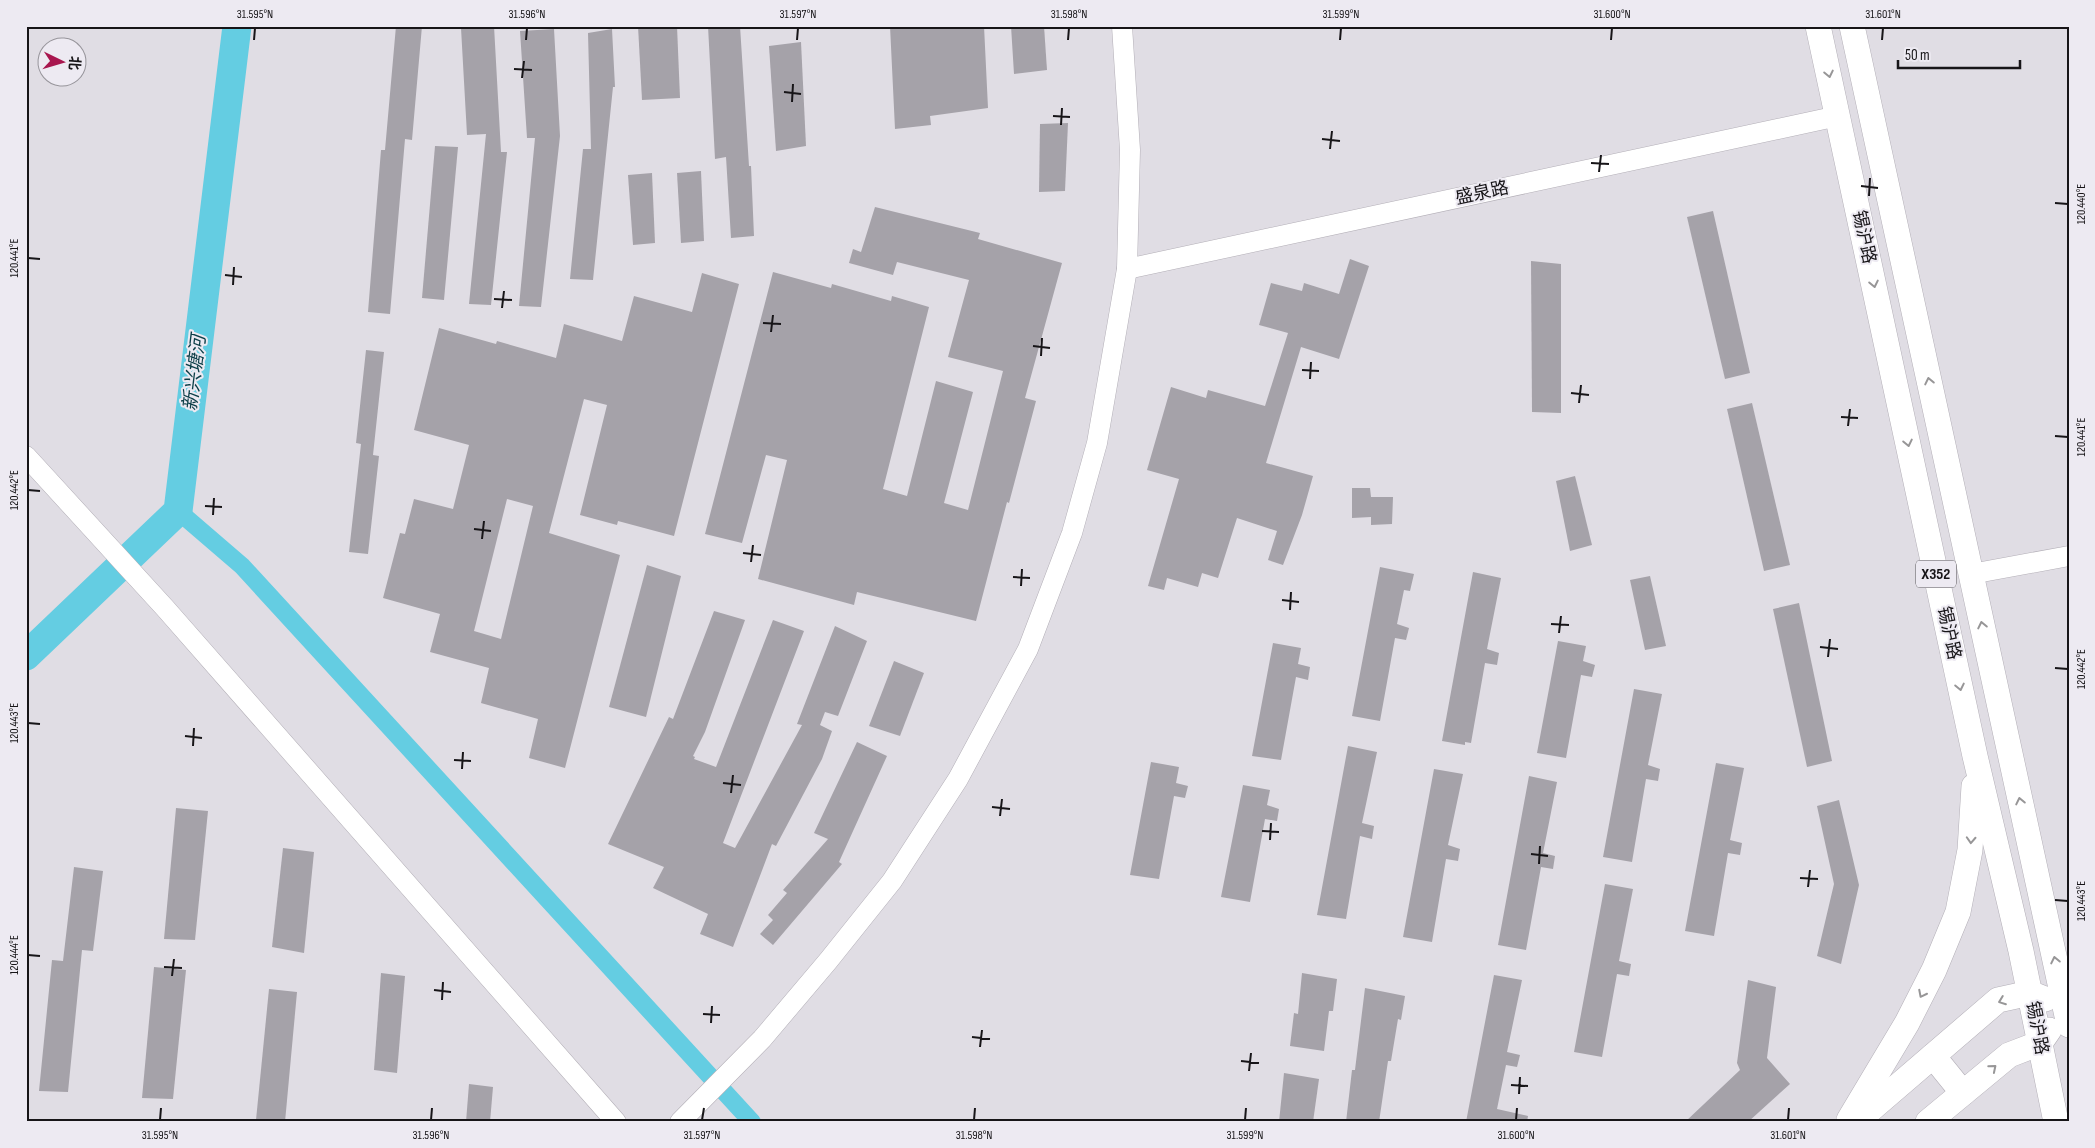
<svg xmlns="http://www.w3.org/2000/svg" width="2095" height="1148" font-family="'Sofia Sans Condensed','Noto Sans SC',sans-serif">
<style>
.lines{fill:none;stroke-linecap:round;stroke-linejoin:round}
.canal{stroke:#64cde2;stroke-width:18}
.river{stroke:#64cde2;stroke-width:29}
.building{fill:#a5a2a9;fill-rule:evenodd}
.minor-casing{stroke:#b3afb7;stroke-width:21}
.major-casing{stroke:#b3afb7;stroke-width:26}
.minor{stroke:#fff;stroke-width:20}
.major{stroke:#fff;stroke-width:25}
.oneway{stroke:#979697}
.ticks{fill:none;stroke:#171518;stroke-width:2}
.labels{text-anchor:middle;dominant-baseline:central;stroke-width:4;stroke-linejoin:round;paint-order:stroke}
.shield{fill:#edeaf2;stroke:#575559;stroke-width:1}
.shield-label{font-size:16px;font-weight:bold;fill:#171518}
.street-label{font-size:18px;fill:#171518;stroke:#edeaf2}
.water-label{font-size:19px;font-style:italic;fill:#0c3e47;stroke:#edeaf2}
.neatline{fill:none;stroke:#171518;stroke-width:2}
.ticks-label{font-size:12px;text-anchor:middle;fill:#171518}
</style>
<rect width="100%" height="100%" fill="#e0dde4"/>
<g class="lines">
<polyline class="canal" points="178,511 242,566 752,1122"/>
<polyline class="river" points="26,656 178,511 237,26"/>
</g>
<g class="building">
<polygon points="396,26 422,26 412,140 405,139 390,314 368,312 381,150 385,150"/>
<polygon points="494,26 501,152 507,152 491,305 469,304 486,134 467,135 461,28"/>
<polygon points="638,26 677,26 680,98 642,100"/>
<polygon points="708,26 740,26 749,166 751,166 754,236 731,238 726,157 715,159"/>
<polygon points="890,26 984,26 988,108 930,116 931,125 895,129"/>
<polygon points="1011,26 1044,26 1047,70 1014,74"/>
<polygon points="554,29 560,136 541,307 519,306 535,138 527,138 520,31"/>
<polygon points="612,29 615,87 613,87 593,280 570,279 583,149 591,149 588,33"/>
<polygon points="801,42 806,146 776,151 769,46"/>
<polygon points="1068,123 1065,191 1039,192 1040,124"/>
<polygon points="435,146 458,147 444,300 422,298"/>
<polygon points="701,171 704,241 681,243 677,173"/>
<polygon points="652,173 655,243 633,245 628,175"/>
<polygon points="875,207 980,233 978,239 1062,263 1025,398 1036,401 1009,503 1007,502 976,621 857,592 854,605 758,579 787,460 766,455 742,543 705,534 773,272 831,288 832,284 891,301 892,296 929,307 883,489 907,496 936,381 973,392 944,503 968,510 1003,371 948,357 969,280 897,262 893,275 849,263 853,249 861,252"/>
<polygon points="1713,211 1750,373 1725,379 1687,217"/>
<polygon points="1350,259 1369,266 1339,359 1301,347 1266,463 1313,476 1302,515 1283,565 1268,560 1277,531 1237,518 1218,578 1202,573 1198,587 1167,578 1164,590 1148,586 1179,479 1147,470 1171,387 1206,398 1208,390 1265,406 1288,333 1259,325 1271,283 1302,291 1304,283 1339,294"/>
<polygon points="1531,261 1561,264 1561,413 1532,412"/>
<path d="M 702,273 L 739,284 L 674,536 L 618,521 L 617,525 L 580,515 L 607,405 L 584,399 L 549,533 L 620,555 L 565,768 L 529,758 L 538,719 L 481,703 L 489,668 L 430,652 L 440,614 L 383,598 L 400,533 L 405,534 L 414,499 L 453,509 L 469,445 L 414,430 L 439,328 L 496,344 L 497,341 L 556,358 L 564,324 L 622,341 L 634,296 L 692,312 ZM 507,499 L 533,506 L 501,639 L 474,631 Z"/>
<polygon points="366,350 384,352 373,455 379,456 368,554 349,552 361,444 356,443"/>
<polygon points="1752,403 1790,565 1764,571 1727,409"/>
<polygon points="1575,476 1592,545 1570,551 1556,481"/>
<polygon points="1352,488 1370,488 1371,497 1393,497 1392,524 1371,525 1371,517 1352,518"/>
<polygon points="647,565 681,576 646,717 609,707"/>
<polygon points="1380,567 1414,574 1410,591 1404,590 1397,624 1409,628 1406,640 1395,638 1380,721 1352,716"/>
<polygon points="1473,572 1501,578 1487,649 1499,653 1497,665 1485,663 1471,743 1465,742 1465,745 1442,741"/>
<polygon points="1650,576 1666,646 1645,650 1630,580"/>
<polygon points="1799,603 1832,761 1807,767 1773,609"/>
<polygon points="714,611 745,620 705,732 693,756 695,757 694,759 716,767 773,620 804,631 723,843 735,848 802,725 797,724 835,626 867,641 838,716 825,712 820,725 832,731 822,759 776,846 772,844 733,947 700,934 708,914 653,888 664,867 608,844 669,717 673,719"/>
<polygon points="1558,641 1586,646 1583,661 1595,665 1592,677 1581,675 1566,758 1537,753"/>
<polygon points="1273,643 1301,648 1298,664 1310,667 1308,680 1296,677 1281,760 1252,756"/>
<polygon points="894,661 924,673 900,736 869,726"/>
<polygon points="1634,689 1662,694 1648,765 1660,769 1658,781 1646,779 1632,862 1603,857"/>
<polygon points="857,742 887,756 839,862 842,864 773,945 760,934 773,920 768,915 787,893 783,890 828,839 814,833"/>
<polygon points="1348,746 1377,752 1362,823 1374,826 1372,839 1360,836 1346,919 1317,915"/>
<polygon points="1151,762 1179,767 1176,783 1188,786 1185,798 1174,796 1159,879 1130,875"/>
<polygon points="1716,763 1744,768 1730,840 1742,843 1740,855 1728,853 1714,936 1685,931"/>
<polygon points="1434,769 1463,774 1448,845 1460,849 1458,861 1446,859 1432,942 1403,937"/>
<polygon points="1529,776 1557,782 1543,853 1555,856 1553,869 1541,867 1526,950 1498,945"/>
<polygon points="1243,785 1270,790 1267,805 1279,809 1277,821 1265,819 1250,902 1221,897"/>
<polygon points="1839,800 1859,885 1841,964 1817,956 1834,884 1817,806"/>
<polygon points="176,808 208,811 195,940 164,939"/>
<polygon points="283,848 314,852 304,953 272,947"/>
<polygon points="74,867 103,871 93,951 82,950 68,1092 39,1091 52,960 63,961"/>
<polygon points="1605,884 1633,889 1619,961 1631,964 1629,976 1617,974 1602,1057 1574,1052"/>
<polygon points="154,967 186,970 173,1099 142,1098"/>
<polygon points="381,973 405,976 397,1073 374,1070"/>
<polygon points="1302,973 1337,979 1333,1011 1329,1011 1324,1051 1290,1046 1294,1013 1298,1014"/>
<polygon points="1494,975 1522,980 1507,1052 1520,1055 1517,1067 1506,1065 1497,1109 1528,1116 1527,1122 1466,1122"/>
<polygon points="1748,980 1776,987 1767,1058 1790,1084 1748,1122 1685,1122 1740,1070 1737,1063"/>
<polygon points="1365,988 1405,996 1401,1020 1398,1019 1391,1061 1388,1061 1379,1122 1346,1122 1352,1070 1355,1070"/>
<polygon points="269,989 297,992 285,1122 256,1120"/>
<polygon points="1284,1073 1319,1079 1313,1122 1279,1122"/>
<polygon points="469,1084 493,1087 490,1122 466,1122"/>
</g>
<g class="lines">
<defs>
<g id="minor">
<polyline points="1127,269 1838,116"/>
<polyline points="26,456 165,608 616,1122"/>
<polyline points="1971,574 2069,556"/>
<polyline points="680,1122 762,1039 828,961 892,881 958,779 1028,649 1072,533 1097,443 1127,269 1130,150 1122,26"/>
</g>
<g id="major">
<polyline points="1818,26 1975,756 2021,951 2056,1122"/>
<polyline points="1852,26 2069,1025"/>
<polyline points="1933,1056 1963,1093"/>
<polyline points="1849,1120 1907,1023 1934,970 1958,912 1970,850 1974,786"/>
<polyline points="1856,1122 1998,1000 2030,993 2045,999"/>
<polyline points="1928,1122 2009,1055 2040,1043 2049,1030"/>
</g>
</defs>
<use href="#minor" class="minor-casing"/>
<use href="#major" class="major-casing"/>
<use href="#minor" class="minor"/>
<use href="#major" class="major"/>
</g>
<defs><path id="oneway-chevron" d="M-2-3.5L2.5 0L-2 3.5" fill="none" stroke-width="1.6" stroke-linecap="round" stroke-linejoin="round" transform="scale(1.25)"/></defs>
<g class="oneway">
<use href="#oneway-chevron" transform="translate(1829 74) rotate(78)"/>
<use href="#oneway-chevron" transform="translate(1874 284) rotate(78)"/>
<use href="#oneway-chevron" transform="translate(1929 381) rotate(-102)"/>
<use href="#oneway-chevron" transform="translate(1908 443) rotate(78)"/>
<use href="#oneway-chevron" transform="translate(1982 625) rotate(-102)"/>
<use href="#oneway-chevron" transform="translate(1960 687) rotate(78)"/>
<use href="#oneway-chevron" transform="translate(2020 801) rotate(-102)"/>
<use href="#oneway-chevron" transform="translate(1971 840) rotate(93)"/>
<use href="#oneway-chevron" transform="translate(2055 960) rotate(-102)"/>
<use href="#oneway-chevron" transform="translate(1922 994) rotate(117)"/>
<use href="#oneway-chevron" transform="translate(2002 1001) rotate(159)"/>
<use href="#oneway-chevron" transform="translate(1993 1068) rotate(-40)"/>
</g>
<path class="ticks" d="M 254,40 L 255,28M 526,40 L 527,28M 797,40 L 798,28M 1068,40 L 1069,28M 1340,40 L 1341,28M 1611,40 L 1612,28M 1882,40 L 1883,28M 514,69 L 532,70M 522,78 L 524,61M 784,92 L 801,94M 792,102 L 793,84M 1053,116 L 1070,117M 1061,125 L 1062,108M 1322,139 L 1340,141M 1330,149 L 1332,131M 1591,163 L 1609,164M 1599,172 L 1601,155M 1861,186 L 1878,188M 1869,196 L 1870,178M 2055,203 L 2068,204M 28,258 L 40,259M 225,275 L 242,277M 233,285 L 234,267M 494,299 L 512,300M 502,308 L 504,291M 763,323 L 781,324M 771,332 L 773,315M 1033,346 L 1050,348M 1041,356 L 1042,338M 1302,370 L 1319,371M 1310,379 L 1311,362M 1571,393 L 1589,395M 1579,403 L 1581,385M 1841,417 L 1858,418M 1848,426 L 1850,409M 2055,436 L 2068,437M 28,490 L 40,491M 205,506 L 222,507M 213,515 L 214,498M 474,529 L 491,531M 482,539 L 484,521M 743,553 L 761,555M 751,562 L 753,545M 1013,577 L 1030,578M 1021,586 L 1022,569M 1282,600 L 1299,602M 1290,610 L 1291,592M 1551,624 L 1569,625M 1559,633 L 1561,616M 1820,647 L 1838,649M 1828,657 L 1830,639M 2055,668 L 2068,669M 28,723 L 40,724M 185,736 L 202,738M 193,746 L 194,728M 454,760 L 471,761M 462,769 L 463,752M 723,783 L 741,785M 731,793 L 733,775M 992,807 L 1010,809M 1000,816 L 1002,799M 1262,831 L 1279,832M 1270,840 L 1271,823M 1531,854 L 1548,856M 1539,864 L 1540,846M 1800,878 L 1818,879M 1808,887 L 1810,870M 2055,900 L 2068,901M 28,955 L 40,956M 164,967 L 182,968M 172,976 L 174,959M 434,990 L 451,992M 442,1000 L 443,982M 703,1014 L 720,1015M 711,1023 L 712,1006M 972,1037 L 990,1039M 980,1047 L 982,1030M 1241,1061 L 1259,1063M 1249,1071 L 1251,1053M 1511,1085 L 1528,1086M 1519,1094 L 1520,1077M 160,1120 L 161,1108M 431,1120 L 432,1108M 702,1120 L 704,1108M 974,1120 L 975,1108M 1245,1120 L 1246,1108M 1516,1120 L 1517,1108M 1788,1120 L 1789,1108"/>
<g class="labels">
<rect class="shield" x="1916" y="560.5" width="40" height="27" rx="4"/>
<g class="shield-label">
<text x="1936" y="574">X352</text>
</g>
<g class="street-label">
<text transform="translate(1482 193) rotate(-12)">盛泉路</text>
<text transform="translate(1864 237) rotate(78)">锡沪路</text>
<text transform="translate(1949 633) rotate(78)">锡沪路</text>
<text transform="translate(2037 1028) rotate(79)">锡沪路</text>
</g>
<g class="water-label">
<text transform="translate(195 373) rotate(-83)">新兴塘河</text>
</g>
</g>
<rect width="2095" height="1148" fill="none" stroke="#edeaf2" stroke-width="55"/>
<g transform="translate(62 62) rotate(95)"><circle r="24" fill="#edeaf2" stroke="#97959b"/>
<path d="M0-4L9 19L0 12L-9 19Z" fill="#a8164f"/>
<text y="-8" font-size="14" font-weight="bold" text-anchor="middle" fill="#171518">北</text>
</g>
<path d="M1898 60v8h122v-8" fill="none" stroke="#171518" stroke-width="2.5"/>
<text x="1905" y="60" font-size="15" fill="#171518" stroke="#edeaf2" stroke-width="4" paint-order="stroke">50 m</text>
<rect x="28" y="28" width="2040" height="1092" class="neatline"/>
<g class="ticks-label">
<text x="255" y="18">31.595°N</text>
<text x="527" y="18">31.596°N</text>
<text x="798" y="18">31.597°N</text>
<text x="1069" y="18">31.598°N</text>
<text x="1341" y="18">31.599°N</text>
<text x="1612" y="18">31.600°N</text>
<text x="1883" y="18">31.601°N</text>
<text transform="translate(2081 204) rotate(-90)" y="4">120.440°E</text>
<text transform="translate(14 258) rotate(-90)" y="4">120.441°E</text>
<text transform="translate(2081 437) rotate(-90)" y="4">120.441°E</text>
<text transform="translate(14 490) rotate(-90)" y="4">120.442°E</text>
<text transform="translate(2081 669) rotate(-90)" y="4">120.442°E</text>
<text transform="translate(14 723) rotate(-90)" y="4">120.443°E</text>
<text transform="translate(2081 901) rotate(-90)" y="4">120.443°E</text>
<text transform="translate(14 955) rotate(-90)" y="4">120.444°E</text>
<text x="160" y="1139">31.595°N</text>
<text x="431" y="1139">31.596°N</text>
<text x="702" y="1139">31.597°N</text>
<text x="974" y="1139">31.598°N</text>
<text x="1245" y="1139">31.599°N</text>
<text x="1516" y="1139">31.600°N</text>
<text x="1788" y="1139">31.601°N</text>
</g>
</svg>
